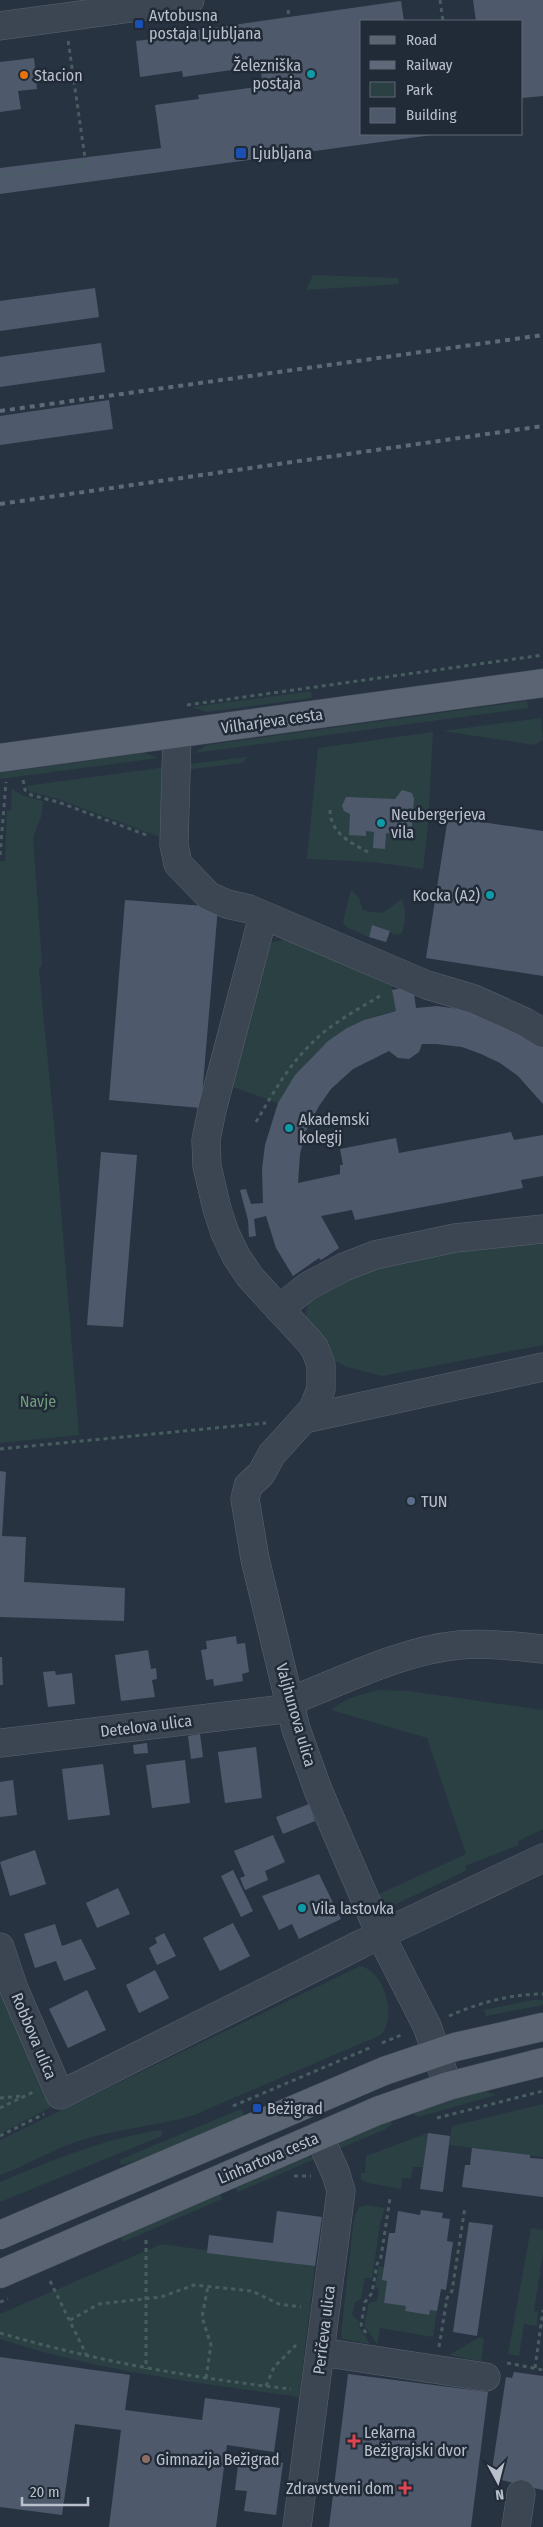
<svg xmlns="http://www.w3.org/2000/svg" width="543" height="2527" font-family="'Fira Sans Condensed',sans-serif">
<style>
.green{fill:#2a4043}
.building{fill:#4e5a6b}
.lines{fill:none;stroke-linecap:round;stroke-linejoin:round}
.minor-casing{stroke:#5a636f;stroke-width:29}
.major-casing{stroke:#464e5b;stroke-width:29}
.path{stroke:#485d60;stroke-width:3;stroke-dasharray:4 4;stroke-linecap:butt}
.minor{stroke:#3c4552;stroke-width:28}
.major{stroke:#5a6472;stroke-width:28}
.rail{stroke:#5e6979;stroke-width:4;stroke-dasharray:5 5;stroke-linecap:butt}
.transit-dot{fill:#1a4fb4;stroke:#212a37;stroke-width:2}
.culture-dot{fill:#0f9aa8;stroke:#212a37;stroke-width:2}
.food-dot{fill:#e8710a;stroke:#212a37;stroke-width:2}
.service-dot{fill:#5c6f8a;stroke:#212a37;stroke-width:2}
.health-dot{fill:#e0444e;stroke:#212a37;stroke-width:2}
.education-dot{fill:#8d6e63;stroke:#212a37;stroke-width:2}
.labels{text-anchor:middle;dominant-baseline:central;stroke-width:5;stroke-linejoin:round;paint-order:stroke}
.poi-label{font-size:16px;fill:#b9c0cc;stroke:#212a37;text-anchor:start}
.street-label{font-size:16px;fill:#b9c0cc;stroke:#212a37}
.park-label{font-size:16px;fill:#719c7c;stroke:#212a37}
</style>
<rect width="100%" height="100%" fill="#283342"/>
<g class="green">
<polygon points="313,275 398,278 399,284 306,290"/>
<polygon points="311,691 312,698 207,712 192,707"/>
<polygon points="527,701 528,708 194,753 207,745"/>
<polygon points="541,718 543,740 534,745 443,731"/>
<polygon points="433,732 428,826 423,869 373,862 307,859 318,748"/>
<polygon points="144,753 158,758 0,779 0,773"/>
<polygon points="248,757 242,763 191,769 185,849 188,857 187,861 182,853 188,764"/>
<polygon points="166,767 165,839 58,799 30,792 26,786"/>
<polygon points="12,789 22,795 43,801 41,817 33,837 42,964 39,970 55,1135 79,1435 0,1443 0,861 5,861 7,810 11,810"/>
<path d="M 351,890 L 359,898 L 363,910 C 388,916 383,912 401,899 C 407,906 406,926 401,934 L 393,935 L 390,931 L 372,925 L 369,937 L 346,927 L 343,921 Z"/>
<path d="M 294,938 L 394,982 L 392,990 L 396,1011 C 343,1020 304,1058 278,1103 L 227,1085 L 268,943 Z"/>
<polygon points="543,1235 543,1345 382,1376 347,1367 328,1357 305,1318 309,1300 377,1263"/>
<path d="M 379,1690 L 408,1691 L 543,1710 L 543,1829 L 518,1841 L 519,1845 L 465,1866 L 467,1870 L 380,1912 L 372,1889 L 374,1883 L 379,1894 L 466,1854 L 427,1738 L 331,1710 C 345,1698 361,1694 379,1690 Z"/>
<path d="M 360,1966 C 385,1971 397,2017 381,2035 L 194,2115 C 159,2126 121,2128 85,2139 C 56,2147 29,2165 0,2175 L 0,2140 Z"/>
<polygon points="0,1983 51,2107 0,2134"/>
<polygon points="532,2000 543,2000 543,2005 486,2016 484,2010"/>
<polygon points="478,2089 496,2095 418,2117 409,2111"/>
<polygon points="543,2104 543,2157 449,2145 452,2126"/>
<polygon points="241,2109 245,2117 156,2155 121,2165 119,2160"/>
<polygon points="390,2118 392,2124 386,2129 336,2150 337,2141"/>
<path d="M 160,2130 L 162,2131 L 162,2136 L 0,2202 L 0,2182 C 53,2160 103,2139 160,2130 Z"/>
<polygon points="428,2133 423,2167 413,2167 411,2178 402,2178 401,2189 368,2183 361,2179 361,2173 365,2173 366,2156"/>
<polygon points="312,2157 315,2159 238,2192 234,2185 299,2158"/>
<polygon points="219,2191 222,2199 123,2242 120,2234"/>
<polygon points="366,2205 385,2208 380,2224 372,2278 365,2278 361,2299 355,2302 352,2315 359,2321 358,2325 370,2344 342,2339 341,2335 354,2218 359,2207"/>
<polygon points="531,2228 543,2230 543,2253 534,2311 538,2312 537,2326 524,2324 519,2356 508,2354"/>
<path d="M 162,2244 L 315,2266 L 299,2397 C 198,2383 97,2371 0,2339 L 0,2314 Z"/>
<polygon points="379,2266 384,2267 387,2281 384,2303 406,2306 406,2311 429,2315 430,2310 437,2311 433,2337 380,2328 377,2344 364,2325 369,2303 377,2301 379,2289 375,2287"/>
<polygon points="480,2337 484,2339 481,2361 449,2355"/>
</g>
<g class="building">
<polygon points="473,0 543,0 543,96 522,98 522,21 476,21"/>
<polygon points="401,1 404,21 362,21 362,134 432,135 0,194 0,168 161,148 155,105 199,99 198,95 263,86 260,66 183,77 182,71 140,77 136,41 177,36 177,33"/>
<polygon points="34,58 37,89 18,91 21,109 0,112 0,62"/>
<polygon points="95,288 99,317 0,331 0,301"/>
<polygon points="101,343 105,372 0,387 0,357"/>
<polygon points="109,400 113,429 0,445 0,416"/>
<polygon points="402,790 412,793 414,799 411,840 393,838 394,834 386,833 385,849 373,848 374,832 366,831 366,836 349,835 350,814 344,811 342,806 346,797 395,799"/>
<polygon points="448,817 543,831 543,976 426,958"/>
<polygon points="125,900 218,907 201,1108 109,1100"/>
<polygon points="372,925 390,931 386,942 369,937"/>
<polygon points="413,986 416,1008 437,1006 466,1010 521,1032 543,1047 543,1104 518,1076 500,1063 481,1054 462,1047 436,1044 422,1044 419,1052 409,1059 398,1058 389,1051 353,1069 331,1089 319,1106 306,1131 300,1154 298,1183 340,1174 340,1165 343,1165 340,1149 396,1138 399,1153 511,1132 514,1140 543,1135 543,1176 521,1180 523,1188 355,1220 352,1210 321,1216 339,1248 321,1260 319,1258 293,1276 276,1248 266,1216 254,1219 256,1236 249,1237 248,1220 240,1190 246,1189 251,1204 263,1203 262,1169 265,1145 278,1103 295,1075 328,1041 347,1028 364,1020 396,1011 392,990"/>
<polygon points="101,1152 137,1155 123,1327 87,1325"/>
<polygon points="0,1471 6,1472 2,1536 26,1537 24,1582 125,1588 124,1621 0,1617"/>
<polygon points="236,1636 237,1644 245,1643 249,1672 242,1674 243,1681 214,1686 213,1679 206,1680 201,1650 207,1649 206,1641"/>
<polygon points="148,1650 151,1669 156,1668 157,1679 152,1680 155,1697 121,1701 115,1655"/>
<polygon points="0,1657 2,1657 3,1685 0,1685"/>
<polygon points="55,1671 56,1675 72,1673 75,1704 48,1707 43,1672"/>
<polygon points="200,1734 203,1757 191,1759 188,1736"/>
<polygon points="147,1743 148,1753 134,1754 133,1745"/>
<polygon points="256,1747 262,1798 225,1803 218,1752"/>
<polygon points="185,1760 190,1803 152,1808 146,1765"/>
<polygon points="103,1764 110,1815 68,1820 62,1769"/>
<polygon points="13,1780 17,1815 0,1817 0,1782"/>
<polygon points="309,1804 315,1821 283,1834 276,1817"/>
<polygon points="273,1835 285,1862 265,1871 268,1880 245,1890 240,1878 245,1876 234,1851"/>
<polygon points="35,1850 46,1884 10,1896 0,1862"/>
<polygon points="233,1870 253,1911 241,1917 221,1876"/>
<polygon points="319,1874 341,1919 299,1939 292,1924 279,1930 262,1896"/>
<polygon points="118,1888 130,1914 97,1928 86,1903"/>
<polygon points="233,1923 250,1956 220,1971 203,1938"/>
<polygon points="55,1924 62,1946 81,1939 96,1969 64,1981 56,1961 35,1968 24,1934"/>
<polygon points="164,1933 176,1956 157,1965 149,1948 157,1943 155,1938"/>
<polygon points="155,1970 169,1998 139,2013 126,1985"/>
<polygon points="87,1990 106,2030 68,2048 49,2009"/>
<polygon points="428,2133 450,2136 443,2192 420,2189"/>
<polygon points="472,2148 530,2155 530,2158 543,2159 543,2197 462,2187 465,2165 470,2165"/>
<polygon points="421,2210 443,2213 442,2218 450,2219 447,2241 453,2242 446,2290 441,2289 437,2311 430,2310 429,2315 405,2311 406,2306 384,2303 387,2281 382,2280 389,2233 395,2233 398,2211 420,2215"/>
<polygon points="277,2211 322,2217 315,2266 207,2253 209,2235 273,2243"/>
<polygon points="469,2222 493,2225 477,2336 453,2332"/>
<polygon points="0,2357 130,2375 125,2410 202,2420 205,2398 280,2408 274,2452 227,2445 216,2527 109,2527 121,2430 75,2424 62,2515 0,2507"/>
<polygon points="514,2372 543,2376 543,2490 497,2479 498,2471 492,2470 506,2377 512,2378"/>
<polygon points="348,2374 488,2392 471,2527 329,2527"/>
<polygon points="239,2457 283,2463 276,2515 244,2511 247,2491 235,2490"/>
</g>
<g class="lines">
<defs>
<g id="minor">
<polyline points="0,26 190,0"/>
<polyline points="177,734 174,845 178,864 209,896 227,904 249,909 427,985 474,999 525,1022 543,1033"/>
<polyline points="263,916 212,1110 206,1140 207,1166 217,1209 225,1233 236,1256 250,1277 309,1341 315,1349 321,1365 321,1389 313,1409 272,1454 261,1474 248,1486 245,1499 255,1559 296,1729 318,1790 381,1936 427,2026 448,2086"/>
<polyline points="279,1309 308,1286 344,1267 375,1255 455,1238 543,1229"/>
<polyline points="304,1419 543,1367"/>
<path d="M 290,1701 C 345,1680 400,1651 459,1645 C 487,1643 515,1646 543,1649"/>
<polyline points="0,1743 292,1708"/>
<polyline points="0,1947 14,1989 60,2095 361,1944 543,1858"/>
<polyline points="321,2352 486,2377"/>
<polyline points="297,2527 341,2191 336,2174 319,2136"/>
<polyline points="516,2527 521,2494"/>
</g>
<g id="major">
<polyline points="0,758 543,683"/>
<polyline points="0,2235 384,2071 455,2047 543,2027"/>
<polyline points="0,2274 377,2111 448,2086 543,2062"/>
</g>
</defs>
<use href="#minor" class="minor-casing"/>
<use href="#major" class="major-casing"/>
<g class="path">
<polyline points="440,0 443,21"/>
<polyline points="288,10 289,17"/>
<polyline points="0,176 86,165 68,40"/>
<polyline points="187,705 543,655"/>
<polyline points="23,780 25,790 31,795 58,802 149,836"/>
<path d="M 330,810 C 330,833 351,843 368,852"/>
<polyline points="0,855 6,782"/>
<path d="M 256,1122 C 272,1095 288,1066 311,1044 C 331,1023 359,1009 383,994"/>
<polyline points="0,1449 266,1423"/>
<path d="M 449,2016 C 478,2003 511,1994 543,1994"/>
<polyline points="382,2043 404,2034"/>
<polyline points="0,2098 22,2096"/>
<polyline points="233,2106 372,2047"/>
<polyline points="0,2108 33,2092"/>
<polyline points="437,2118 543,2091"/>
<polyline points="0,2136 44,2114"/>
<polyline points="294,2176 311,2176"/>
<polyline points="146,2240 146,2369"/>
<polyline points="50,2281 87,2356"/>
<polyline points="0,2302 8,2299"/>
<polyline points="70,2320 99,2304 161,2297 194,2285 252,2291 279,2304 301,2307"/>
<path d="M 0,2333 C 96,2361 192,2378 291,2389"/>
<polyline points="366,2333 361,2325 365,2302 372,2293 377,2264 381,2257 390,2198"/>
<polyline points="439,2347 447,2298 452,2291 465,2207"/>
<polyline points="507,2363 543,2370"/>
<polyline points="535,2368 543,2310"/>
<polyline points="206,2378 211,2345 202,2317 208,2286"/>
<polyline points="266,2386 274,2367 296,2345"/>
</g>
<use href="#minor" class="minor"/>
<use href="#major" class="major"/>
<g class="rail">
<polyline points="0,411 543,335"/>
<polyline points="0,504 543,426"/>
</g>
</g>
<g class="transit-dot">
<rect x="134" y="19" width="10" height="10" rx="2.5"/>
<rect x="235" y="147" width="12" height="12" rx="2.5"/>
<rect x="252" y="2103" width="10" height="10" rx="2.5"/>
</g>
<g class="culture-dot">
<circle cx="311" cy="74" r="5"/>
<circle cx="381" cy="823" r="5"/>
<circle cx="490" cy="895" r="5"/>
<circle cx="289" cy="1128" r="5"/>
<circle cx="302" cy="1908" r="5"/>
</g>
<circle class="food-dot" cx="24" cy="75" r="5"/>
<circle class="service-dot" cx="411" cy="1501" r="5"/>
<g class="health-dot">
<path d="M351.5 2433.5h5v5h5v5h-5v5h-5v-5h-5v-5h5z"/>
<path d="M402.5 2480.5h5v5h5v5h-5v5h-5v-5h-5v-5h5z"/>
</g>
<circle class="education-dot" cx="146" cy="2459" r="5"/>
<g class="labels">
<g class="poi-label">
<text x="149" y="15">Avtobusna<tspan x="149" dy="18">postaja Ljubljana</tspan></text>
<text x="301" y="65" text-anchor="end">Železniška<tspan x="301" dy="18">postaja</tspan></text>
<text x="34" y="75">Stacion</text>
<text x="252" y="153">Ljubljana</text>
<text x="391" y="814">Neubergerjeva<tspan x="391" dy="18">vila</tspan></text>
<text x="480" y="895" text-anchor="end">Kocka (A2)</text>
<text x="299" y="1119">Akademski<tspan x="299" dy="18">kolegij</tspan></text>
<text x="421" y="1501">TUN</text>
<text x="312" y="1908">Vila lastovka</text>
<text x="267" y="2108">Bežigrad</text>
<text x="364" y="2432">Lekarna<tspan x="364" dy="18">Bežigrajski dvor</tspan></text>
<text x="156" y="2459">Gimnazija Bežigrad</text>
<text x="394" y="2488" text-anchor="end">Zdravstveni dom</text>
</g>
<g class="street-label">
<text transform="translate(272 721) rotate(-8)">Vilharjeva cesta</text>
<text transform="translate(296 1715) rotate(74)">Valjhunova ulica</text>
<text transform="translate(146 1726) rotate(-7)">Detelova ulica</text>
<text transform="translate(34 2036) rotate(67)">Robbova ulica</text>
<text transform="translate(268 2158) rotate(-23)">Linhartova cesta</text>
<text transform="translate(324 2330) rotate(-83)">Peričeva ulica</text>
</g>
<g class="park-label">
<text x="38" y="1401">Navje</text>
</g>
</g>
<rect x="360" y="20" width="162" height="115" fill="#212a37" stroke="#5e6673"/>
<rect x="370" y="36" width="25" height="8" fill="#5a6472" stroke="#5e6673"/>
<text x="406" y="45" font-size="15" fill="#b9c0cc">Road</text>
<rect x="370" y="61" width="25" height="8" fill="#5e6979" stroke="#5e6673"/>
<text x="406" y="70" font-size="15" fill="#b9c0cc">Railway</text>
<rect x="370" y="82" width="25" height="15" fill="#2a4043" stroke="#5e6673"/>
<text x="406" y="95" font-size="15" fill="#b9c0cc">Park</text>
<rect x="370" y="108" width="25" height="15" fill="#4e5a6b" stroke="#5e6673"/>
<text x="406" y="120" font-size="15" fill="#b9c0cc">Building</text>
<g transform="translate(498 2482) rotate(173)" stroke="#212a37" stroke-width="4" paint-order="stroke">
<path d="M0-4L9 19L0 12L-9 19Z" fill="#b9c0cc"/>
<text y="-8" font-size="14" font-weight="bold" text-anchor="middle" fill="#b9c0cc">N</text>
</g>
<path d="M22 2497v8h66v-8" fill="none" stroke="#b9c0cc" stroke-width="2.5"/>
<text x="30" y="2497" font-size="15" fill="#b9c0cc" stroke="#212a37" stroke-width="4" paint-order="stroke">20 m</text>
</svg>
